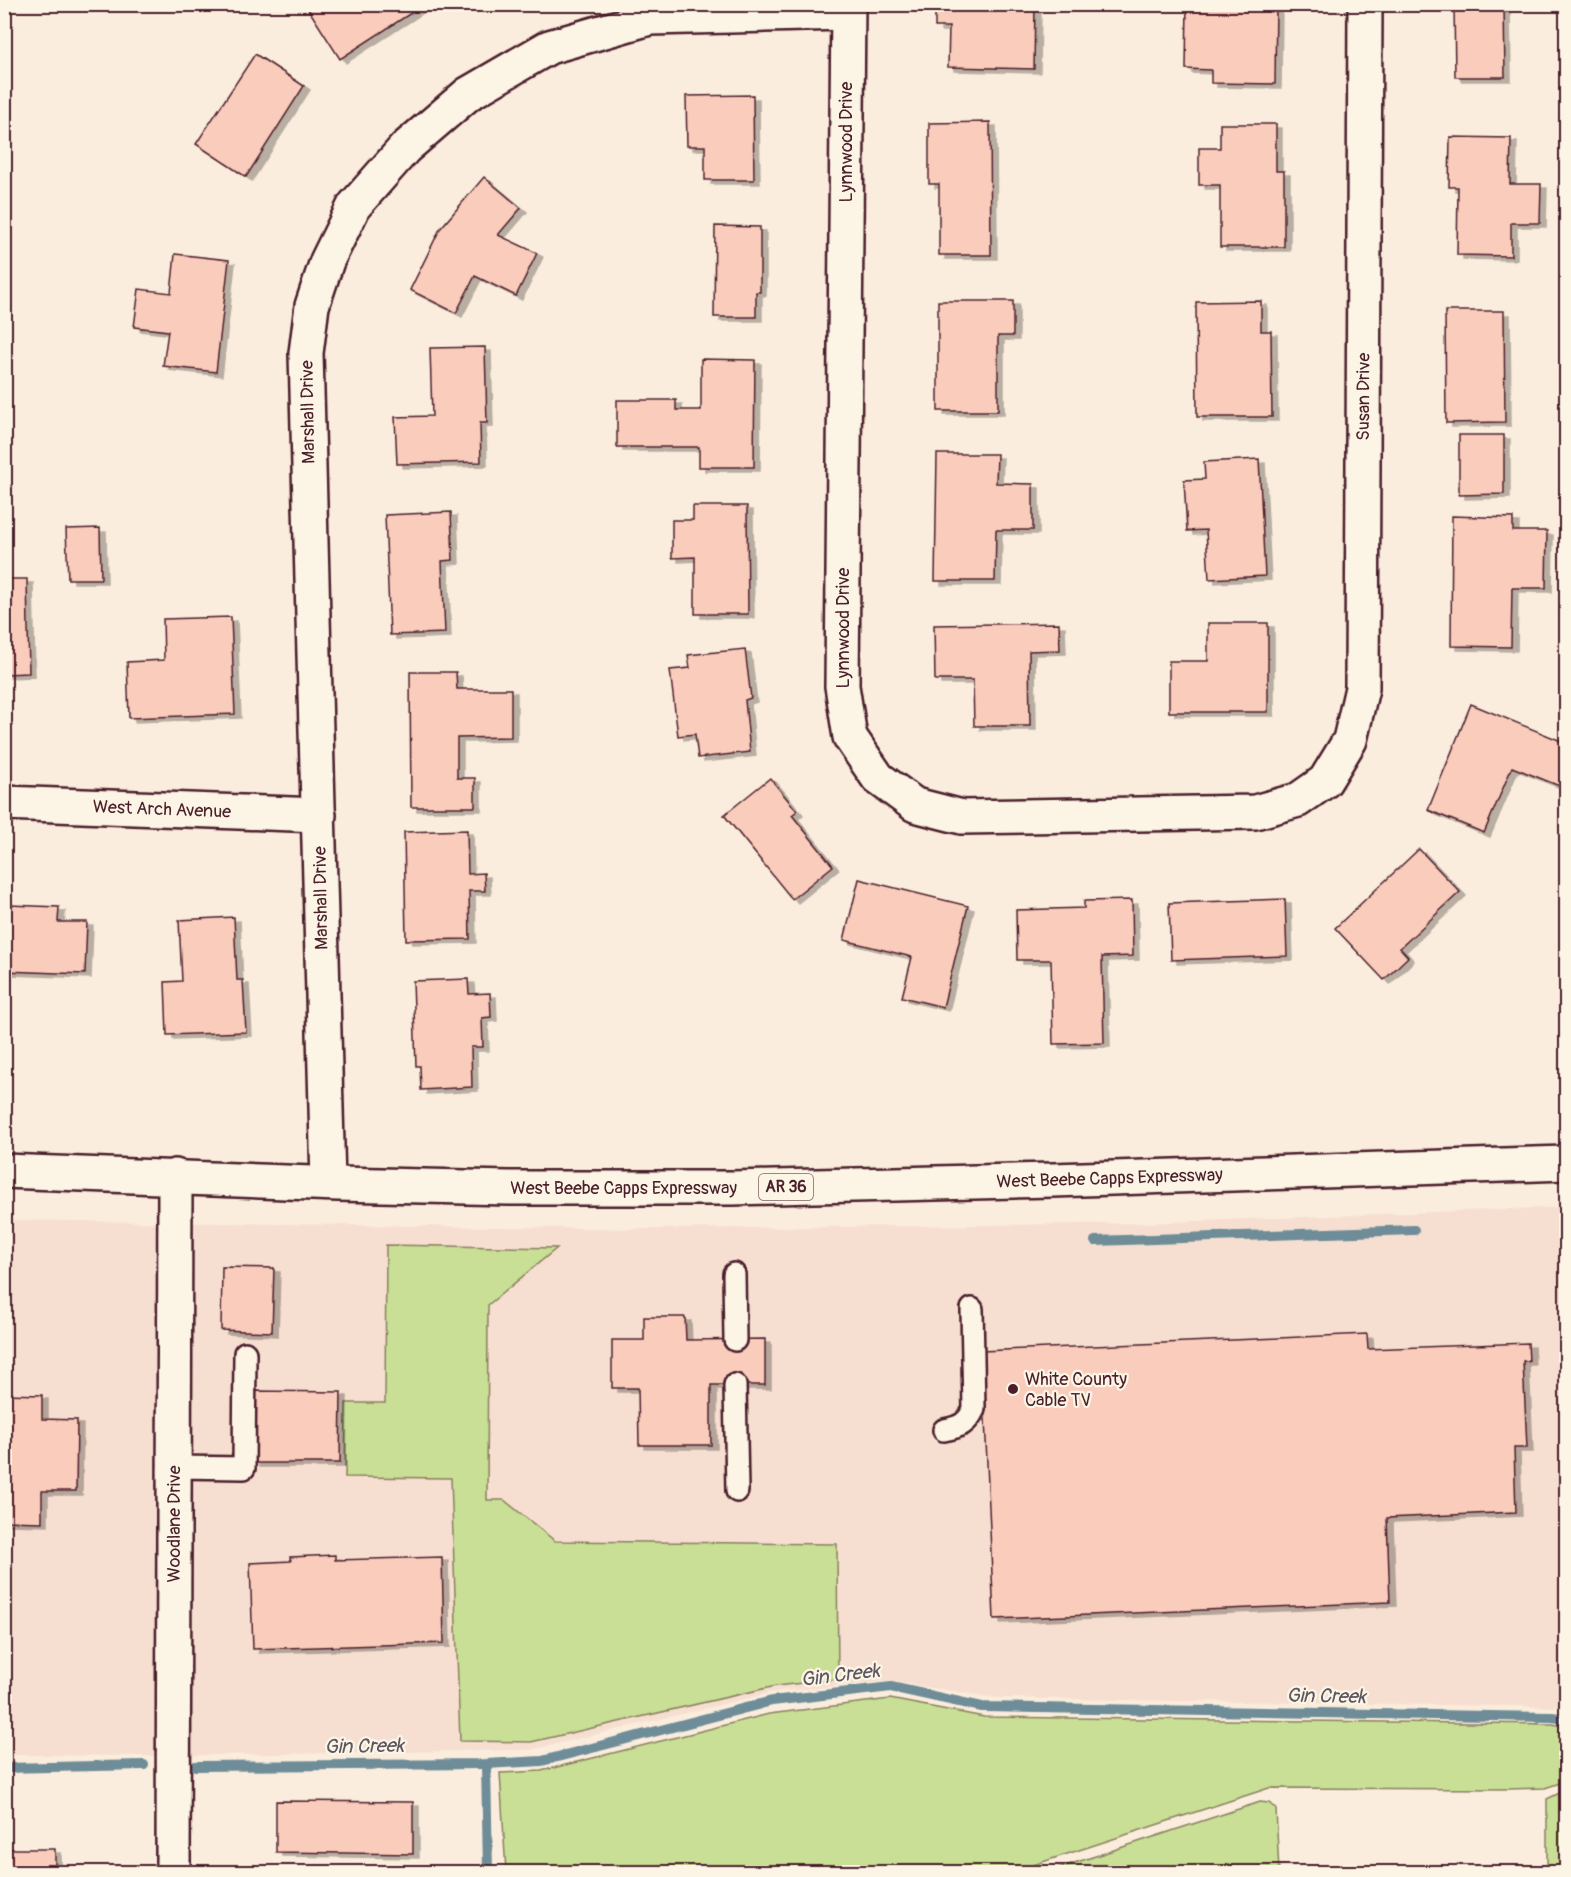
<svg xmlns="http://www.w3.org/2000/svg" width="1571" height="1877" font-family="Pangolin,sans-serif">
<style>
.built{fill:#f6dfd0}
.green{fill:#c8df95;stroke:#897f60;stroke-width:1.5}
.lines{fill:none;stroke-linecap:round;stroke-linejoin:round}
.stream{stroke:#6e8d98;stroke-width:10}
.building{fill:#f9ccbc;stroke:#4a1f2b;stroke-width:1.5;filter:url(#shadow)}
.lane-casing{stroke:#4a1f2b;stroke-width:26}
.street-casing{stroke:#4a1f2b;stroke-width:38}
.primary-casing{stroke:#4a1f2b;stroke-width:38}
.lane{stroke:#fcf5e5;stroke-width:21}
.street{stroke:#fcf5e5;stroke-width:33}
.primary{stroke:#fcf5e5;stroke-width:33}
.poi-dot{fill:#4a1f2b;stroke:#fcf5e5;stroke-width:2}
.labels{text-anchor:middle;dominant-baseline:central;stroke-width:4.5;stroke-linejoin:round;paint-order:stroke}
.shield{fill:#fcf5e5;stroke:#7f5f63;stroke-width:1.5}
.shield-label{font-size:16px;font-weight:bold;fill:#4a1f2b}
.street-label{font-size:18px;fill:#4a1f2b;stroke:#fcf5e5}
.poi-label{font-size:18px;fill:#4a1f2b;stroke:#fcf5e5;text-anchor:start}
.water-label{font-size:20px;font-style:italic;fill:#5c5661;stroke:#fcf5e5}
</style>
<defs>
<filter id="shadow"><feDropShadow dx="6" dy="4" stdDeviation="0" flood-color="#0004"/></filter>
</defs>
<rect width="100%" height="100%" fill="#fbeddd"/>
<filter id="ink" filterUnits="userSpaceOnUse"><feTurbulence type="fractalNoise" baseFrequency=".0167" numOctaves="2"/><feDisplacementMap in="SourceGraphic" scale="12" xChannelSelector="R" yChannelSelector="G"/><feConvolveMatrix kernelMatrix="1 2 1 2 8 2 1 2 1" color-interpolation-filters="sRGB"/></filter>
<g filter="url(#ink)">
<polygon class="built" points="1566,1207 1566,1707 995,1698 889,1681 774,1692 531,1750 150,1756 5,1755 5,1220 650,1229 1143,1223"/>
<g class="green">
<polygon points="386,1245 557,1248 488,1305 487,1500 504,1500 555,1541 837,1544 838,1679 776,1686 531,1742 460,1741 451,1478 345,1477 346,1403 385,1403"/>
<polygon points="890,1699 984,1717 1553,1724 1566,1727 1566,1781 1545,1788 1508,1789 1269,1788 1012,1872 506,1872 500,1773 541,1771 769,1714"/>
<polygon points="1566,1790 1566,1872 1547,1872 1547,1799"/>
<polygon points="1260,1802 1269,1803 1276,1809 1279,1872 1053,1872 1056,1869"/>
</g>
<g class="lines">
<g class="stream">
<polyline points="1095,1241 1414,1230"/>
<polyline points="486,1764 488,1872"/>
<polyline points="195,1766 486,1764 542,1761 772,1701 891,1687 982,1707 1552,1717 1566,1719"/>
<polyline points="4,1768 144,1765"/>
</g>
</g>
<g class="building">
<polygon points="305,4 425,4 340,59"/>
<polygon points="935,4 1035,4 1034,69 948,67 949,27 935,27"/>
<polygon points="1187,4 1276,4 1275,84 1211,83 1211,70 1186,69"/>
<polygon points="1454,4 1504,4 1505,77 1455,77"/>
<polygon points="255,54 304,86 246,177 196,144"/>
<polygon points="753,95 754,180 705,180 705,146 687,146 686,96"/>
<polygon points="990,122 991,255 939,255 939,184 929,184 929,123"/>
<polygon points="1220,124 1276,124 1276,171 1284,171 1284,247 1220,247 1220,185 1199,185 1199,148 1220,148"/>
<polygon points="1450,137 1511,138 1510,184 1541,184 1540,223 1511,223 1511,256 1457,255 1458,187 1449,187"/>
<polygon points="484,177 521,208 498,235 537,253 516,296 475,276 456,313 410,290 440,229"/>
<polygon points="715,226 760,227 760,292 756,292 756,317 714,317"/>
<polygon points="175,254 229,260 216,372 163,366 168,331 134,327 139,289 171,293"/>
<polygon points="938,301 1013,301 1013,336 998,336 998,411 938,411"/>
<polygon points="1261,301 1261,331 1271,331 1272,417 1197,417 1196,302"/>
<polygon points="1445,311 1504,311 1505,422 1446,423"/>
<polygon points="485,347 487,423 480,423 481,462 397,464 395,417 432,416 430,348"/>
<polygon points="701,359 755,360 754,467 699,467 699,447 617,447 617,400 676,400 676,410 701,410"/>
<polygon points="1459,435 1504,435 1504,494 1459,495"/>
<polygon points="937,454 997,454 996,483 1033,484 1033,530 996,530 995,581 935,581"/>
<polygon points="1259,459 1265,576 1209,579 1206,530 1187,531 1184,480 1205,479 1204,462"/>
<polygon points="693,506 747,506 748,614 695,614 695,557 672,558 672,520 693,520"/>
<polygon points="451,512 453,560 442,561 445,633 390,635 385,515"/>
<polygon points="1452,516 1513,518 1513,531 1547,531 1546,588 1512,588 1511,647 1451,646"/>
<polygon points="100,528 101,579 68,579 66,529"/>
<polygon points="4,579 27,579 29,673 4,674"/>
<polygon points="231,617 235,714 129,718 127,662 164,660 163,619"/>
<polygon points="1059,623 1060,650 1029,651 1030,726 974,726 973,680 935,680 934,625"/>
<polygon points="1208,623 1268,623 1268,712 1169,712 1169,661 1208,661"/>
<polygon points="745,649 751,698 745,700 750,752 698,758 695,734 678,736 670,670 690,668 688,655"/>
<polygon points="410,672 456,672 457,689 511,689 511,737 457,738 457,778 475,778 475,807 411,807"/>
<polygon points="1471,704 1566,743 1566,776 1562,787 1512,767 1484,833 1428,810"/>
<polygon points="770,778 797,811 792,815 833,866 792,899 724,815"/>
<polygon points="467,830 468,874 484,873 485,891 469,891 470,939 406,940 404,832"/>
<polygon points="1419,849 1460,892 1400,948 1408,957 1384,980 1335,928"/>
<polygon points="859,879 968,906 943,1007 902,997 912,957 844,940"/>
<polygon points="1285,899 1287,956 1171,960 1169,903"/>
<polygon points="1132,900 1133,956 1102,957 1104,1043 1053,1044 1051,960 1017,960 1016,910 1084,908 1084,901"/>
<polygon points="9,905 59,907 58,922 87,922 85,974 4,971 4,926 9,926"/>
<polygon points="234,917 237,980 243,980 246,1032 167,1035 165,982 182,981 179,920"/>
<polygon points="468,979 469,994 490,993 491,1017 482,1018 483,1047 471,1047 472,1087 421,1090 420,1066 416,1066 413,981"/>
<polygon points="222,1267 274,1268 272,1332 221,1330"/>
<polygon points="644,1317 685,1317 686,1340 765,1339 765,1385 711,1385 711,1445 639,1445 638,1388 612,1388 612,1340 644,1340"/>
<polygon points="1367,1334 1368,1349 1528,1343 1529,1361 1523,1361 1527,1448 1514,1448 1516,1512 1387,1518 1390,1602 994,1619 982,1351"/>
<polygon points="254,1391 341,1392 340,1463 253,1463"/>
<polygon points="4,1394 42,1395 42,1419 77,1420 76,1491 42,1491 42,1522 4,1521"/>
<polygon points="335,1555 335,1560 442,1557 444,1643 253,1649 250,1563 291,1561 290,1557"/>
<polygon points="276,1801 413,1802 413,1854 276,1852"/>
<rect x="4" y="1849" width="51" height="23"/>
</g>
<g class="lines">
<defs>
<g id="lane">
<polyline points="734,1274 735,1340"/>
<polyline points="735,1385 737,1491"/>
<path d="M 944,1430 C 960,1427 967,1424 974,1409 L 972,1309"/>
<polyline points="175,1467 244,1468 245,1353"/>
</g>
<g id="street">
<path id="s1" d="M 848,4 L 842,686 L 850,737 L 878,778 L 915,805 L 962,817 L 1255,812 L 1298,800 L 1325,781 L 1350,740 L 1362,688 L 1365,4"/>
<path id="s2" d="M 4,803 L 319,815"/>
<polyline points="328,1183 306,353 312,306 327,261 354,206 405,148 468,94 549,47 650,18 847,13"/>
<path id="s3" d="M 173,1872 L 175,1176"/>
</g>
<g id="primary">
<path id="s4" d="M 4,1171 L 338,1184 L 509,1188 L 732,1188 L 1053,1180 L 1566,1163"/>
</g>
</defs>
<use href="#lane" class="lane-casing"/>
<use href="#street" class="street-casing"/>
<use href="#primary" class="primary-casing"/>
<use href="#lane" class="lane"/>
<use href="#street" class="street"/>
<use href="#primary" class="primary"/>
</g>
</g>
<circle class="poi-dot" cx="1013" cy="1389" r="6"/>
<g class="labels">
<rect class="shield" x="759" y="1174" width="54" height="26" rx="4.5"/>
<g class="shield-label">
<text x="786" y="1187">AR 36</text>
</g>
<g class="street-label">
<text transform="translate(846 142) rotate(-90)">Lynnwood Drive</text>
<text stroke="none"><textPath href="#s1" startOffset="1641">Susan Drive</textPath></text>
<text transform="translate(308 412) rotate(-91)">Marshall Drive</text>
<text transform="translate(843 628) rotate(-90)">Lynnwood Drive</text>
<text stroke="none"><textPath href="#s2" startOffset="158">West Arch Avenue</textPath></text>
<text transform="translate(321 898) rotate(-91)">Marshall Drive</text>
<text stroke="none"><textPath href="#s4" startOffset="1106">West Beebe Capps Expressway</textPath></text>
<text stroke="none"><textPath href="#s4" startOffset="620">West Beebe Capps Expressway</textPath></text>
<text stroke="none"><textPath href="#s3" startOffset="348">Woodlane Drive</textPath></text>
</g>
<g class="poi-label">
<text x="1025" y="1379">White County<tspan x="1025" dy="21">Cable TV</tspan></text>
</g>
<g class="water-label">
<text transform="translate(840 1675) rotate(-7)">Gin Creek</text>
<text transform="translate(1326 1696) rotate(1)">Gin Creek</text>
<text transform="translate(364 1746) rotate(-1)">Gin Creek</text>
</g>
</g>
<rect width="1571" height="1877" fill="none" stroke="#fcf5e5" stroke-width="24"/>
<rect x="12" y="12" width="1547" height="1853" fill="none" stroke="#4a1f2b" stroke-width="2" filter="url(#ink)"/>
</svg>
